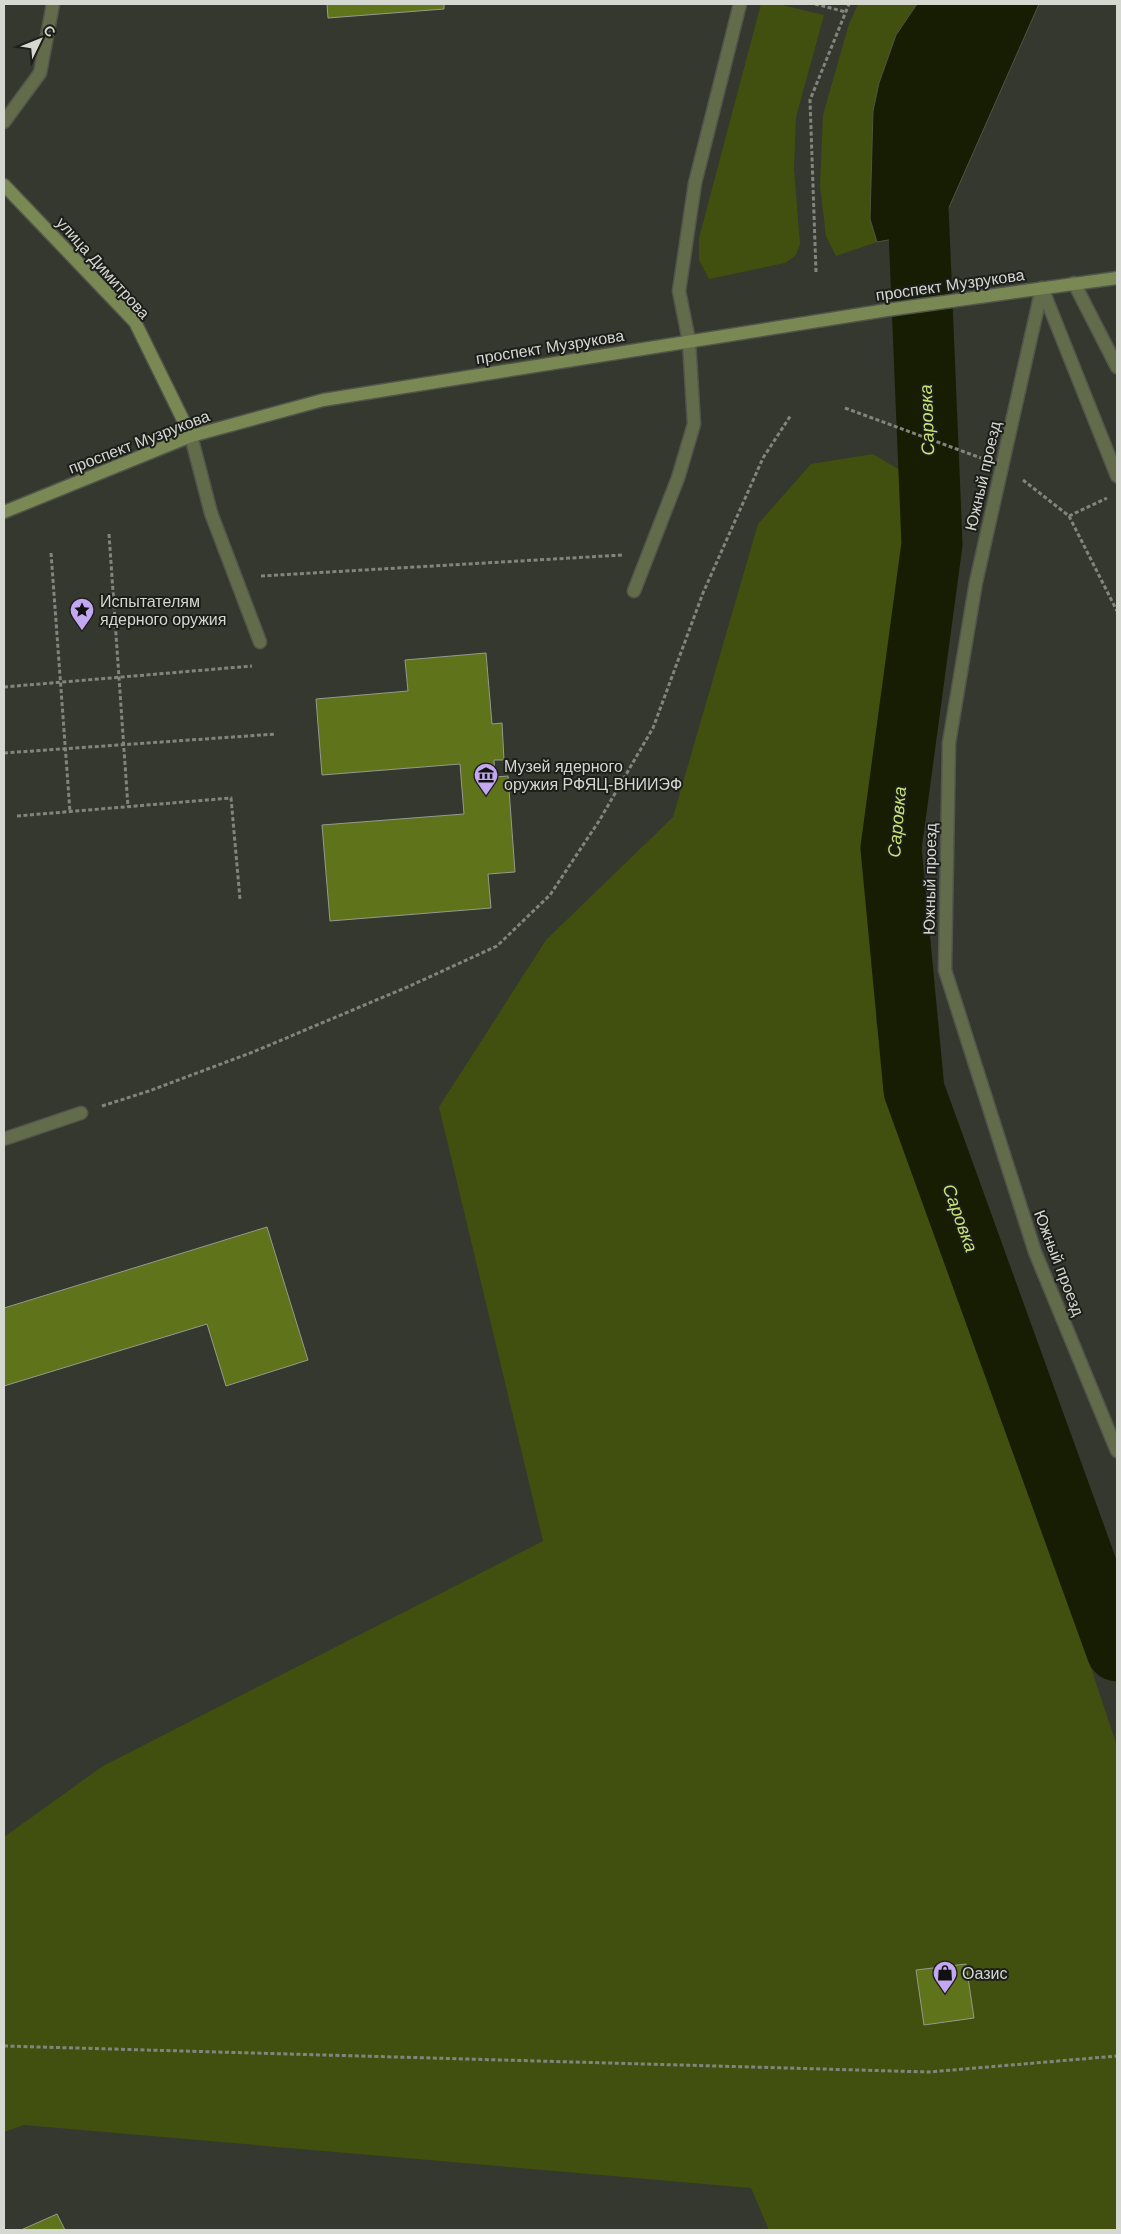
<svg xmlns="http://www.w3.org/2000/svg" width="1121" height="2234" font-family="Helvetica,sans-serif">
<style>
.green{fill:#41500f}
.water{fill:#161d03;stroke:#4f5541}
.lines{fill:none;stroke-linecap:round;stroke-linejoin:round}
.river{stroke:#161d03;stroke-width:61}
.building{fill:#5e731a;stroke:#969a8f}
.lane-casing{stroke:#51554b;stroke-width:15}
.street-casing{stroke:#51554b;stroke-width:15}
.secondary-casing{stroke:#51554b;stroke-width:15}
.path{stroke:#82857d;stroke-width:3;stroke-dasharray:4 2.5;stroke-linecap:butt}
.lane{stroke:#626c4b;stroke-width:12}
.street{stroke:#626c4b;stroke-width:12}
.secondary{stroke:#7a8954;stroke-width:12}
.labels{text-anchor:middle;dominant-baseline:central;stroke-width:4;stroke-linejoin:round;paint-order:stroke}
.street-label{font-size:16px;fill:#d5d7d1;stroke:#1d1e1a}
.poi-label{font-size:16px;fill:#d5d7d1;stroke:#1d1e1a;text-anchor:start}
.water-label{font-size:18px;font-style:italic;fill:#c5e473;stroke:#1d1e1a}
</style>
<rect width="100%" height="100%" fill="#34382e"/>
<g class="green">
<polygon points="761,4 778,4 824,15 796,117 794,169 800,244 796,255 785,263 709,279 699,260 699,238"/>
<polygon points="858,4 917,4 896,35 879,83 873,111 870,219 877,242 836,256 826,236 820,186 823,115 849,24"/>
<polygon points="873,454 930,488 876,1022 1117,1746 1117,2230 769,2230 751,2188 24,2125 4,2132 4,1837 103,1766 543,1541 439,1107 546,940 673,817 758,524 811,464"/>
</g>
<polygon class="water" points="917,4 1039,4 943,221 940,231 877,242 870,219 873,111 879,83 896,35"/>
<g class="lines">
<polyline class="river" points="979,4 956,27 917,182 932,544 891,848 914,1090 1117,1651"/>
</g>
<g class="building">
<polygon points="327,4 444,4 444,9 328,18"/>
<polygon points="486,653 492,724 502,723 504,760 494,760 495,777 508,776 515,872 488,874 491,908 330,921 322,825 464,814 460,764 322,775 316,699 408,691 405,660"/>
<polygon points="267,1227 308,1360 226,1386 207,1324 4,1386 4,1308"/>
<polygon points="966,1964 974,2018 924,2025 916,1970"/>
<polygon points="57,2214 65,2230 21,2230"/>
</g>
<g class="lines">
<defs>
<g id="lane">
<polyline points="4,122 40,73 53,4"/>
<polyline points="191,436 211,513 260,642"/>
<polyline points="634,591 678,478 694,424 689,341 679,291 695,183 740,4"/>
<polyline points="4,1139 81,1113"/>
</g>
<g id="street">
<polyline points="1074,283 1117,367"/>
<polyline points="1042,288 976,582 949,743 945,970 1035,1252 1117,1451"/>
<polyline points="1042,288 1117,476"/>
</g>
<g id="secondary">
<polyline points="4,185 135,322 191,436"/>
<polyline points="4,512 191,436 323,400 887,310 1117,278"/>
</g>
</defs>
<use href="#lane" class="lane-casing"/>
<use href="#street" class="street-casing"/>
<use href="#secondary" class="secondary-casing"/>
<g class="path">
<polyline points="815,4 846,12"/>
<polyline points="816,272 810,100 849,4"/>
<polyline points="845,408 981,458"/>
<polyline points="1023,480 1069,516 1117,611"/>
<polyline points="1069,516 1107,498"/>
<polyline points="109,534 128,807"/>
<polyline points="51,553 70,812"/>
<polyline points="261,576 622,555"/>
<polyline points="4,687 252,666"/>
<polyline points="4,753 276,734"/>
<polyline points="17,816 231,798 240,899"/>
<polyline points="102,1106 149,1091 253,1052 412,985 497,946 550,895 599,821 653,728 703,593 763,458 791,415"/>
<polyline points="4,2046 929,2072 1117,2056"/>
</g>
<use href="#lane" class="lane"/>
<use href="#street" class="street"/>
<use href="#secondary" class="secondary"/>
</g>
<defs>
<symbol id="sight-pin" viewBox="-11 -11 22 30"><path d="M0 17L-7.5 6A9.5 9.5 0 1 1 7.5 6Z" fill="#c4a7f1" stroke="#1d1e1a"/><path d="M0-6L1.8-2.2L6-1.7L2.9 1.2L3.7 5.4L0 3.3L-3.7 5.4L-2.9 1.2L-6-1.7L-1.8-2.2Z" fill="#111"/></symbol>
<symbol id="museum-pin" viewBox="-11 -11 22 30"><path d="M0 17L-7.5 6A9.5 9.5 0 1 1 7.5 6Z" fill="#c4a7f1" stroke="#1d1e1a"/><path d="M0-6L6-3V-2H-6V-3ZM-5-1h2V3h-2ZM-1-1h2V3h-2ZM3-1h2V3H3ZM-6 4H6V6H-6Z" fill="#111"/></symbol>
<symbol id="shop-pin" viewBox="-11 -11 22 30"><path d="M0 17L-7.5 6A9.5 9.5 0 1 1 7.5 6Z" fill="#c4a7f1" stroke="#1d1e1a"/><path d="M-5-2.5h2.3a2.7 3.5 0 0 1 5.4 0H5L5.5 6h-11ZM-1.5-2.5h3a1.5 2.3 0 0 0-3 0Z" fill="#111"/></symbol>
</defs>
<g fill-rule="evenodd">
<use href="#sight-pin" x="68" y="596" width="28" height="38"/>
<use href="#museum-pin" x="472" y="761" width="28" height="38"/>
<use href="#shop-pin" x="931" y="1959" width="28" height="38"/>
</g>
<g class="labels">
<g class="street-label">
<text transform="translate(103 268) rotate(48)">улица Димитрова</text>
<text transform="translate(950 285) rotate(-8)">проспект Музрукова</text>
<text transform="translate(550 347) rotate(-9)">проспект Музрукова</text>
<text transform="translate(139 442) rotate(-21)">проспект Музрукова</text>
<text transform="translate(983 476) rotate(-77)">Южный проезд</text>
<text transform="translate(930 879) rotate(-89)">Южный проезд</text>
<text transform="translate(1059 1263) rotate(69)">Южный проезд</text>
</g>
<g class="poi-label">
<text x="100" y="601">Испытателям<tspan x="100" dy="18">ядерного оружия</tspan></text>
<text x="504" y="766">Музей ядерного<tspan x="504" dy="18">оружия РФЯЦ-ВНИИЭФ</tspan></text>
<text x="962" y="1973">Оазис</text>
</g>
<g class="water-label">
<text transform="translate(927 420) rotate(-92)">Саровка</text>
<text transform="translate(897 822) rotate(-85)">Саровка</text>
<text transform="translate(960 1218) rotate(70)">Саровка</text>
</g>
</g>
<rect width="1121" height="2234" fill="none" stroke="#d5d7d1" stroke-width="10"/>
<g transform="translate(40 40) rotate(47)" stroke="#1d1e1a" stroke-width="4" paint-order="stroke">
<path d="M0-4L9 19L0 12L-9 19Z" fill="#d5d7d1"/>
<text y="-8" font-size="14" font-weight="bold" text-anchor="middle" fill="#d5d7d1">С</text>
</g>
</svg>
